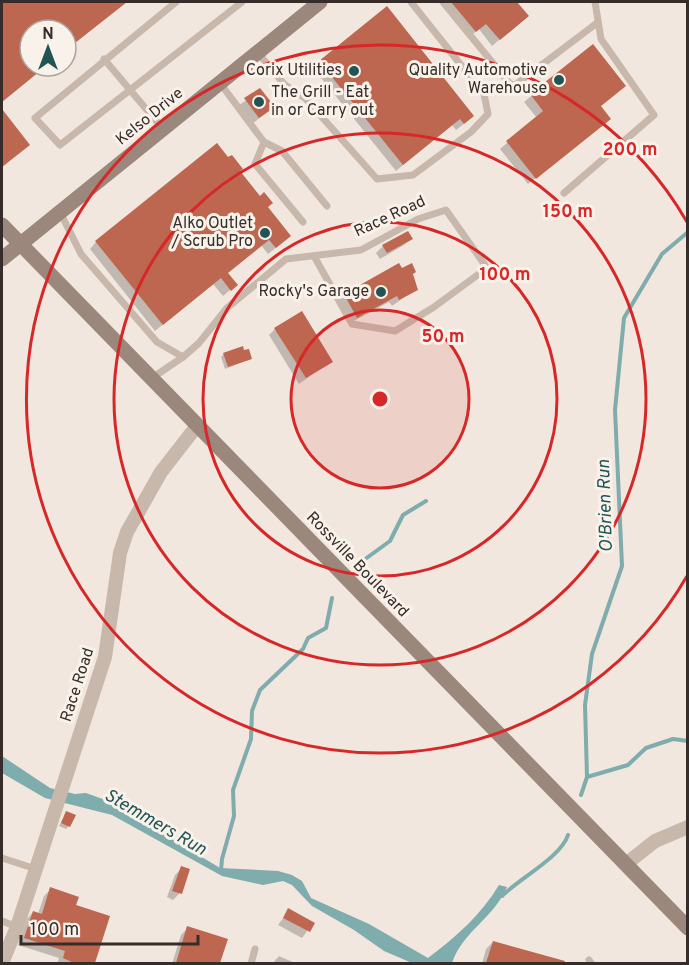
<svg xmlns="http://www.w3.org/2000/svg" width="689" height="965" font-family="Overpass,sans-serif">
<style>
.water{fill:#7facac}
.shadow{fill:#0003}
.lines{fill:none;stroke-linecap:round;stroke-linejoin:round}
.stream{stroke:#7facac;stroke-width:4}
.building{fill:#bd6650}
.lane{stroke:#c8b7ab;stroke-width:7}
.street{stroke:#c8b7ab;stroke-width:14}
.secondary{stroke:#9c877c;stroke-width:15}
.ring{fill:none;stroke:#d62828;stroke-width:3}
.poi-dot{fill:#225455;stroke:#f9f2ea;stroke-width:2}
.labels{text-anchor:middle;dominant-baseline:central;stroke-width:6;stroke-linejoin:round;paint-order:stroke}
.poi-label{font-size:16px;fill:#362d2a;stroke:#f9f2ea;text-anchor:end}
.street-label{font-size:16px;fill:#362d2a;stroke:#f9f2ea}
.water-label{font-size:18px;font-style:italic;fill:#225455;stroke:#f9f2ea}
.centre{fill:#d62828;stroke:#f9f2ea;stroke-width:3}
.ring-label{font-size:18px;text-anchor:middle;font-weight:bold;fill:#d62828;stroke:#f9f2ea;stroke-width:6;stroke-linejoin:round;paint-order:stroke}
</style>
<rect width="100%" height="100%" fill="#f1e7de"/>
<path class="water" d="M 2,756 L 50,788 L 75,794 L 86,793 L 111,802 L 220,868 L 278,871 L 292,875 L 302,881 L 311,898 L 369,924 L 428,958 C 456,937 481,915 499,885 L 507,887 C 494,918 463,931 452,963 L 412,963 L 384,951 L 354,930 L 312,906 L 292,885 L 283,881 L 263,885 L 222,876 L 112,815 L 45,798 L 2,773 Z"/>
<g class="shadow">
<polygon points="2,2 126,2 66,50 66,30 30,30 30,66 46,66 2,102"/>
<polygon points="439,2 515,2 527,16 492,46 479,29 468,38"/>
<polygon points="387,8 465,123 456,130 452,125 396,171 314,69"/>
<polygon points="592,46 603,125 528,184 500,149 537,118 524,102"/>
<polygon points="260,90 266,113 252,124 238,106"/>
<polygon points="2,112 28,144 2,167"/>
<polygon points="238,172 266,207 283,242 268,254 261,245 226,274 236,285 223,296 213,284 155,331 90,249 96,242"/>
<polygon points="408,233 411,238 404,245 380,259 376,253 383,246"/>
<polygon points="401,270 411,275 416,289 392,306 389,302 350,323 338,302 345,295"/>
<polygon points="275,329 331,361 299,384 269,335"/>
<polygon points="224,354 250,359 225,369 221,357"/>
<polygon points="66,813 69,826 66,829 59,826"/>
<polygon points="182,868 180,893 173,900 167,897 175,875"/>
<polygon points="51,889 74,906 108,917 93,964 57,964 59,958 18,945 27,919 33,912 38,914 44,896"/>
<polygon points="289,910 313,923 302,938 278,925"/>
<polygon points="188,928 226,940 219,964 172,964 181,935"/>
<polygon points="493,942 569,964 482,964 486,949"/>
<polygon points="279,956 297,964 272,964"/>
</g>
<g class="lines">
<g class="stream">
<polyline points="357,565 390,541 403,515 426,501"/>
<polyline points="587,777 628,765 646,748 673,739 688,741"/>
<polyline points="581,795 587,777 585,705 592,654 622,566 615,410 624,318 662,254 688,232"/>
<polyline points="221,871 222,859 234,816 233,790 251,739 252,711 260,690 303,649 308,638 326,628 332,598"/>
<path d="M 502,896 C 520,878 561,857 568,835"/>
</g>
</g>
<g class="building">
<polygon points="2,2 127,2 66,50 66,30 30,30 30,66 46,66 2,102"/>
<polygon points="451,2 517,2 529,16 500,40 486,24 476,32"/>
<polygon points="387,6 474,116 464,124 460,119 403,165 319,61"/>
<polygon points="593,44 626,86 601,106 611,119 536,179 506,141 543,111 530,94"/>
<polygon points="260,88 275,107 259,118 244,98"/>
<polygon points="2,109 30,145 2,167"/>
<polygon points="217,143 228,157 232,155 243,169 240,171 260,196 264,192 273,203 268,207 291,236 276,248 269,240 228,273 238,285 231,291 221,278 163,325 95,241"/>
<polygon points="408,231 413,239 387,253 382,245"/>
<polygon points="399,263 402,268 412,263 416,272 413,274 418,290 399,300 397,296 357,318 344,294"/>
<polygon points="302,311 333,362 306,378 274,328"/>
<polygon points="243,346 244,350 249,349 252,359 228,367 223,353"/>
<polygon points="66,811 76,815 70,827 61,823"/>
<polygon points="181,866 190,869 182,894 172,891"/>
<polygon points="50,887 79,897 76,905 110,916 95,963 74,963 63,958 65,951 24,938 33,911 42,914"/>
<polygon points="288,908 315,923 310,932 283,918"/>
<polygon points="187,926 228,939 220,963 176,963"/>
<polygon points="493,941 565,961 564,963 486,963"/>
</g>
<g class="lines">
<g class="lane">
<polyline points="176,2 35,118 60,145 242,2"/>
<polyline points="443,2 510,84 515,85 597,23"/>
<polyline points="258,53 285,85 305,98 377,179 413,175 471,132 488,114 484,94 411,2"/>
<polyline points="104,59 163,129"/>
<polyline points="220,83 264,142 282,151 327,206"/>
<polyline points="264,142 255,164 303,222"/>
<polyline points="564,193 654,115 601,39 595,2"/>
<polyline points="60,212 81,254 157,342 183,357"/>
<polyline points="152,378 183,357 199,343 227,308 286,259 361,250 418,219 446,210 487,268 434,307 395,331 352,324 314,256"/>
<polyline points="2,858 36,869"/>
<polyline points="2,921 17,927"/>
<polyline points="589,960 592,964"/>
<polyline points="251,964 255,949"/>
</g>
<g class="street">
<polyline points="626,864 655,841 688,827"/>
<polyline points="2,963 17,927 105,657 120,553 127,532 161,472 196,427"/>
</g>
<g class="secondary">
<polyline points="2,225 688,928"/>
<polyline points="2,259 320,2"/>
</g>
</g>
<circle cx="380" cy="399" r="89" fill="#d62828" fill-opacity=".12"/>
<g class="ring">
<circle cx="380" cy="399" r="89"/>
<circle cx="380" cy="399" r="177"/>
<circle cx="380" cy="399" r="266"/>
<path d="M687 576A354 354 0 1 1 687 222"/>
</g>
<g class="poi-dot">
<circle cx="354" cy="71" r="6"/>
<circle cx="559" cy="80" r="6"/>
<circle cx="259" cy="102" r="6"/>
<circle cx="265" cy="233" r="6"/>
<circle cx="381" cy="292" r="6"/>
</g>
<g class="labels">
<g class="poi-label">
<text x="342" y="71">Corix Utilities</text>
<text x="547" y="71">Quality Automotive<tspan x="547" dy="18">Warehouse</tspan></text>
<text x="271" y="93" text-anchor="start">The Grill - Eat<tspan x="271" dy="18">in or Carry out</tspan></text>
<text x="253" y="224">Alko Outlet<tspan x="253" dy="18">/ Scrub Pro</tspan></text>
<text x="369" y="292">Rocky's Garage</text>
</g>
<g class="street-label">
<text transform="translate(150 117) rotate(-39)">Kelso Drive</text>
<text transform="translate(390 217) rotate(-25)">Race Road</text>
<text transform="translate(357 565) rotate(46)">Rossville Boulevard</text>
<text transform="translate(78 685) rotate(-72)">Race Road</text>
</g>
<g class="water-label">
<text transform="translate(606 506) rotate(-92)">O'Brien Run</text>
<text transform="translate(155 823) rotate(30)">Stemmers Run</text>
</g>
</g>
<circle cx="380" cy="399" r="9" class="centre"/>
<g class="ring-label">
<text x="630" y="155">200 m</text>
<text x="568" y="217">150 m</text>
<text x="505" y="280">100 m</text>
<text x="443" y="342">50 m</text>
</g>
<rect width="689" height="965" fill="none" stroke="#362d2a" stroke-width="6"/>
<g transform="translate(48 48)"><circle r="28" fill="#f9f2ea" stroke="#aba39d" stroke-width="1.5"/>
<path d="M0-4.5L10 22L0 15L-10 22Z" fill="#225455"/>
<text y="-9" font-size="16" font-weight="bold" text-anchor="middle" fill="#362d2a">N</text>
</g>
<path d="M21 935v9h177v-9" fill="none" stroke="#362d2a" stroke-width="3"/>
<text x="30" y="935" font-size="18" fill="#362d2a" stroke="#f9f2ea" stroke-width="4.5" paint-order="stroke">100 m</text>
</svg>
